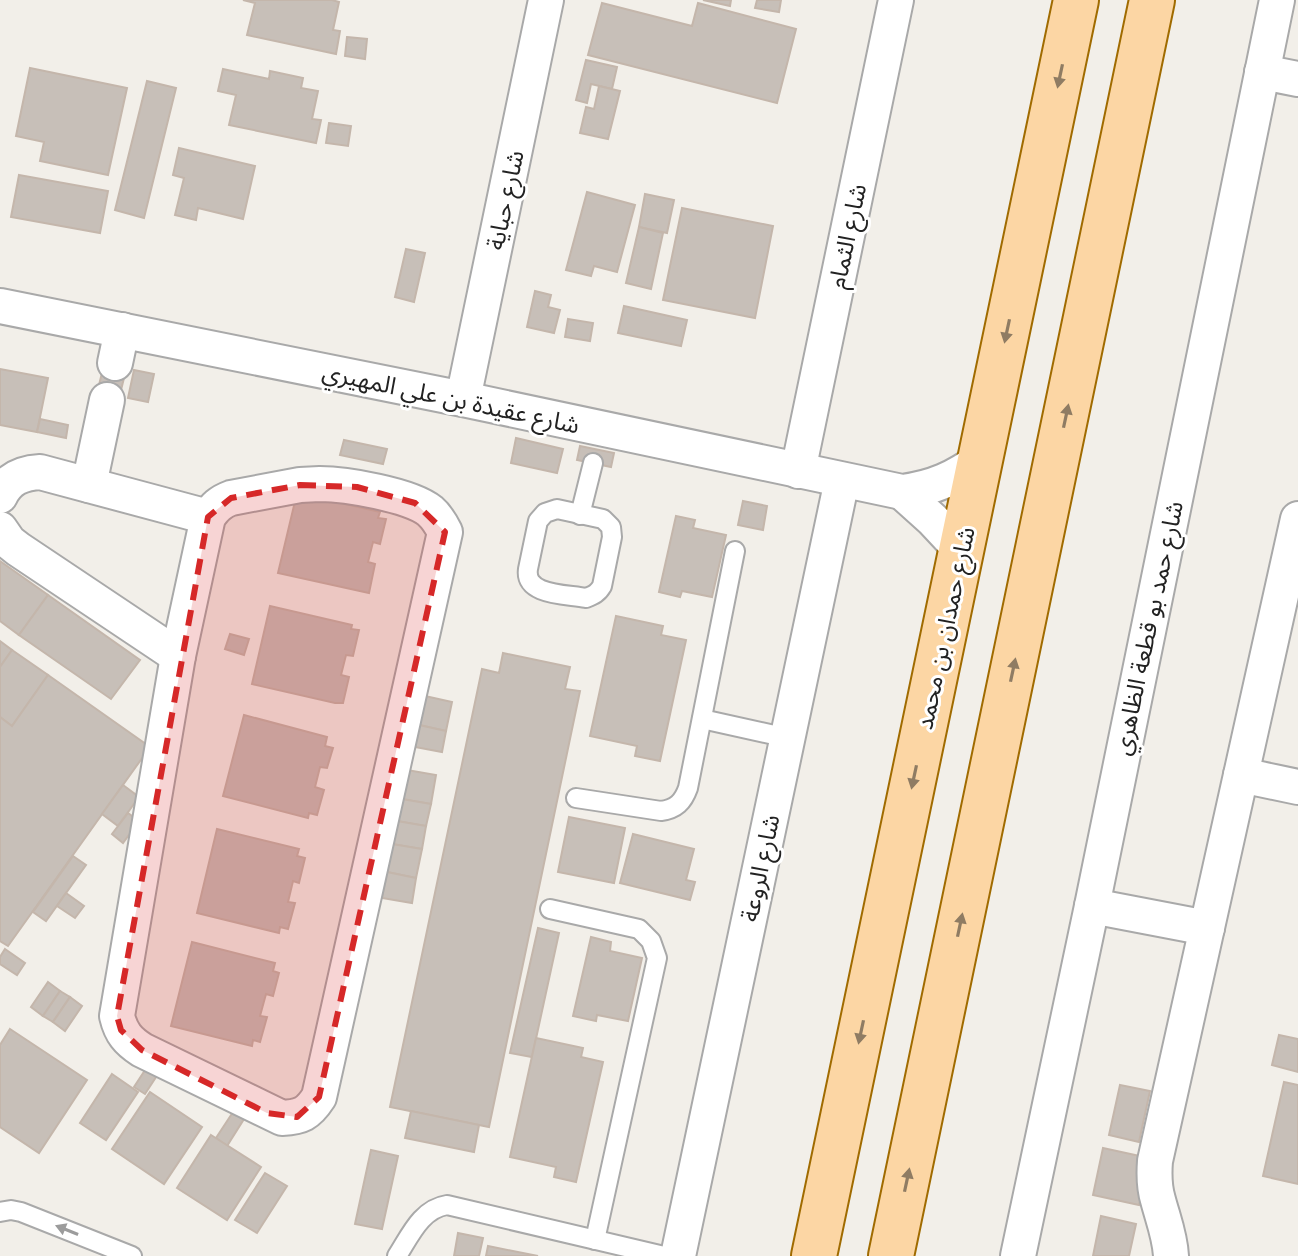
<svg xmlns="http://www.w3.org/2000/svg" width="1298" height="1256" font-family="Raleway,'Noto Sans Arabic',sans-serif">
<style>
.building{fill:#c7bfb8;stroke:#c4b6ab;stroke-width:2}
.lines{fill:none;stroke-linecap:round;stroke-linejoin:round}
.lane-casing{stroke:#a9a9a9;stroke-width:22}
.street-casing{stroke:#a9a9a9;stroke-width:38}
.primary-casing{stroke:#a06b00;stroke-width:48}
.lane{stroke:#fff;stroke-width:18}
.street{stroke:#fff;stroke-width:34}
.primary{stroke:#fcd6a4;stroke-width:44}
.oneway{fill:#8f7c63}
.oneway2{fill:#9c9c9c}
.marked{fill:#d62828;fill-opacity:0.2;stroke:#d62828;stroke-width:6;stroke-dasharray:16 10;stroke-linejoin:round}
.labels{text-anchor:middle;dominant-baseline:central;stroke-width:6;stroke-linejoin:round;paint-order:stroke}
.street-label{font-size:24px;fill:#222;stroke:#fff}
</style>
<rect width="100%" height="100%" fill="#f2efe9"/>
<g class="building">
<polygon points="243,0 332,0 339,2 333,30 340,31 336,54 247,35 255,3"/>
<polygon points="703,0 731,0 730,6"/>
<polygon points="757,0 781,0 779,12 755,8"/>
<polygon points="602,3 692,26 698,3 796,29 777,103 588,55"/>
<polygon points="347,37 367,39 365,59 345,56"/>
<polygon points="586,60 617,67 612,89 591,84 587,103 576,100"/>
<polygon points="30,68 127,88 108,175 40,161 44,142 16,136"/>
<polygon points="223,69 269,79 270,71 303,78 301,88 318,91 312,119 321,120 316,143 229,125 236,95 218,91"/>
<polygon points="147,81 176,88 144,218 115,210"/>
<polygon points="599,86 620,91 608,139 580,133 586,107 594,109"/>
<polygon points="329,123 351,126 348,146 326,143"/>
<polygon points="179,148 255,166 243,219 198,208 196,220 175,215 184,178 173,175"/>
<polygon points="19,175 108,191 100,233 11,217"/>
<polygon points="587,192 635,205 617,272 594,266 591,276 566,270"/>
<polygon points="645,194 674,200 667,233 639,227"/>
<polygon points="682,208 773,226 755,318 663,300"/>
<polygon points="639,227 663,233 651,289 626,283"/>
<polygon points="406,249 425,253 414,302 395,297"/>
<polygon points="535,291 551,295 548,307 560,310 554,333 527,327"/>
<polygon points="624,306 687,320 681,346 618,333"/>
<polygon points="568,319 593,323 590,341 565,337"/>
<polygon points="105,361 127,366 118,402 96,397"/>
<polygon points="0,369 48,378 37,432 0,425"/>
<polygon points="134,370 154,374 148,402 128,398"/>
<polygon points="40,419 68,425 66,438 37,432"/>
<polygon points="516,438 563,449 557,473 511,463"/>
<polygon points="344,440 387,449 383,464 340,455"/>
<polygon points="580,446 614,453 611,467 577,460"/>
<polygon points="297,493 380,512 378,518 386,519 380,544 373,542 368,562 375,564 369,593 278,573"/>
<polygon points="743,501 767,506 763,530 738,525"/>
<polygon points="676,516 695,520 693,528 726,535 712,597 682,591 680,597 659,592"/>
<polygon points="0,561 48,595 19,635 0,621"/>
<polygon points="48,595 140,660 111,699 19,635"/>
<polygon points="270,606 352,625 351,629 359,630 353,656 346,655 341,675 349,677 343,703 335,703 252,684"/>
<polygon points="616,616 663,626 661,635 686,640 660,761 635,756 637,746 590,736"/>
<polygon points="230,634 249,639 244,655 225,649"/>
<polygon points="0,641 12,650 0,667"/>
<polygon points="12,650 48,675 12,726 0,717 0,667"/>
<polygon points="503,653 570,667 565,689 580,691 489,1127 390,1107 482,669 499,673"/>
<polygon points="48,675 150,747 8,946 0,941 0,717 12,726"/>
<polygon points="425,696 452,702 446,731 419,725"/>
<polygon points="244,715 327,737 325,746 333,748 327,768 320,767 315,787 324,790 317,815 309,813 308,818 223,796"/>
<polygon points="419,725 446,731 442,752 415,747"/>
<polygon points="407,770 436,775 431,804 402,799"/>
<polygon points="123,785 139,797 118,826 102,814"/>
<polygon points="402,799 431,804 426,826 397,821"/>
<polygon points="128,813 139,821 123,843 112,834"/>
<polygon points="569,817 625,828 614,883 558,872"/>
<polygon points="397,821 426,826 422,849 392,844"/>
<polygon points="217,829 299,849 297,856 305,858 299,883 293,881 288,902 295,903 288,929 280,927 279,933 197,913"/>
<polygon points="633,834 694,849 686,880 695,882 690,900 620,883"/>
<polygon points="392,844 422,849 416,878 387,872"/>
<polygon points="73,856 86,865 46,921 33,912"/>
<polygon points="387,872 416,878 412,903 382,898"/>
<polygon points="66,893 84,906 75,918 57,906"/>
<polygon points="538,928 559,933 532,1057 510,1053"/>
<polygon points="591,937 611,942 610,951 642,958 628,1021 597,1015 596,1021 573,1016"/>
<polygon points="192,942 275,963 273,971 279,973 273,996 266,994 260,1016 267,1017 260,1042 253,1040 252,1046 171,1026"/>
<polygon points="5,949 25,963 17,975 0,964 0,957"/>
<polygon points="48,982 60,991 43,1016 31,1007"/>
<polygon points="60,991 70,997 53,1022 43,1016"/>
<polygon points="70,997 82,1006 65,1031 53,1022"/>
<polygon points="10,1029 87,1080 39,1153 0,1127 0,1045"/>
<polygon points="1279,1035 1298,1039 1298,1072 1272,1065"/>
<polygon points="536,1038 583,1048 581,1057 603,1062 576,1182 554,1177 556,1167 510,1157"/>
<polygon points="149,1064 160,1071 145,1094 134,1087"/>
<polygon points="112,1074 138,1092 106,1140 80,1123"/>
<polygon points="1284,1082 1298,1085 1298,1184 1263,1176"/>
<polygon points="1120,1085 1150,1091 1139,1142 1109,1135"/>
<polygon points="150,1092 202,1127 164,1184 112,1149"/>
<polygon points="411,1111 479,1125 474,1152 405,1138"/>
<polygon points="233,1112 244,1119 227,1146 216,1138"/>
<polygon points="211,1135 261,1167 227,1220 177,1188"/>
<polygon points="1103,1148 1149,1158 1139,1205 1093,1195"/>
<polygon points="371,1150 398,1156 382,1229 355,1224"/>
<polygon points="265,1173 287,1186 257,1233 235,1220"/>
<polygon points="1101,1216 1136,1224 1129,1256 1093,1256"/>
<polygon points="458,1233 483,1238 479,1256 454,1256"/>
<polygon points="488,1246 538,1256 486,1256"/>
</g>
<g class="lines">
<defs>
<g id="lane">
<path d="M 557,509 L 603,519 L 611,527 L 612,537 L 602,586 C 598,593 594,595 586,598 C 567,594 524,596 528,569 L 538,521 L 545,513 Z"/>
<polyline points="580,515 593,463"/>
<polyline points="702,719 788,738"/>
<path d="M 576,798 L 661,811 C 676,809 683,802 688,788 L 735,551"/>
<polyline points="550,909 639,929 651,941 657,958 595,1240"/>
<polyline points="0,1212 11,1210 21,1212 132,1256"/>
<path d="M 397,1256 C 410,1236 421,1209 447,1205 L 664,1256"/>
</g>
<g id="street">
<polyline points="1262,72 1298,79"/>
<path d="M 0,306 L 463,399 L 902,492 C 933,488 956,478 981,459"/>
<polyline points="115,363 122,330"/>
<polyline points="463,399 546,0"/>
<polyline points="798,471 896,0"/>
<path d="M 320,484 C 346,484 410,495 430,511 C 437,517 441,524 445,532 L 319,1097 C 308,1114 301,1117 282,1118 L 142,1050 C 128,1041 121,1033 117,1016 L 178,656 L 208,517 C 215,507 220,502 231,498 L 300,485 Z"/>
<polyline points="89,485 107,400"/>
<polyline points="902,492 933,520 961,550"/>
<path d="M 0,496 C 8,479 22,473 40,472 L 208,517"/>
<polyline points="0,529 9,542 18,549 178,656"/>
<polyline points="1241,775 1298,787"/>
<polyline points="1092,906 1207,928"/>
<polyline points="678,1256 842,480"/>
<polyline points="1018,1256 1092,906 1277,0"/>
<path d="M 1171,1256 C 1170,1236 1163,1219 1158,1200 C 1154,1187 1154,1174 1155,1161 L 1298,519"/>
</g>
<g id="primary">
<polyline points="814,1256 1076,0"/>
<polyline points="891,1256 1152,0"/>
</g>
</defs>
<use href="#lane" class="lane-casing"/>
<use href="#street" class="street-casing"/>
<use href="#primary" class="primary-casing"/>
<use href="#lane" class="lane"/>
<use href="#street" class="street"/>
<use href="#primary" class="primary"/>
</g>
<defs><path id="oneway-solid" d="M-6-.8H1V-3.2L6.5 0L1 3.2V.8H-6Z" transform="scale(2)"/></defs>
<g class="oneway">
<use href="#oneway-solid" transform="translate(1060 76) rotate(102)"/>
<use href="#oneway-solid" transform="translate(1007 331) rotate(102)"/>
<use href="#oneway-solid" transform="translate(1066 416) rotate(-78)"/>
<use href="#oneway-solid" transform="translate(1013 670) rotate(-78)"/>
<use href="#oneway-solid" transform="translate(914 777) rotate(102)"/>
<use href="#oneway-solid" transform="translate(960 925) rotate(-78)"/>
<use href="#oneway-solid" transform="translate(861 1032) rotate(102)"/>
<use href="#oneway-solid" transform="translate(907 1180) rotate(-78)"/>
</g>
<use class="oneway2" href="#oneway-solid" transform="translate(67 1230) rotate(-158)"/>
<path class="marked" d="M 300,485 L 357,487 L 415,503 L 445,532 L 319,1097 L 297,1117 L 267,1113 L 142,1050 L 121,1030 L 117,1016 L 208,517 L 231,498 Z"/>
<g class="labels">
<g class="street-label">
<text transform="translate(505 200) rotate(-78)">شارع حباية</text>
<text transform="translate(847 236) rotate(-78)">شارع الثمام</text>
<text transform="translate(451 398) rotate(12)">شارع عقيدة بن علي المهيري</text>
<text transform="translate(945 628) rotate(-78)">شارع حمدان بن محمد</text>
<text transform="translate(1148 628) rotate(-78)">شارع حمد بو قطعة الظاهري</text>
<text transform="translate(760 868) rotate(-78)">شارع الروعة</text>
</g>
</g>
</svg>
